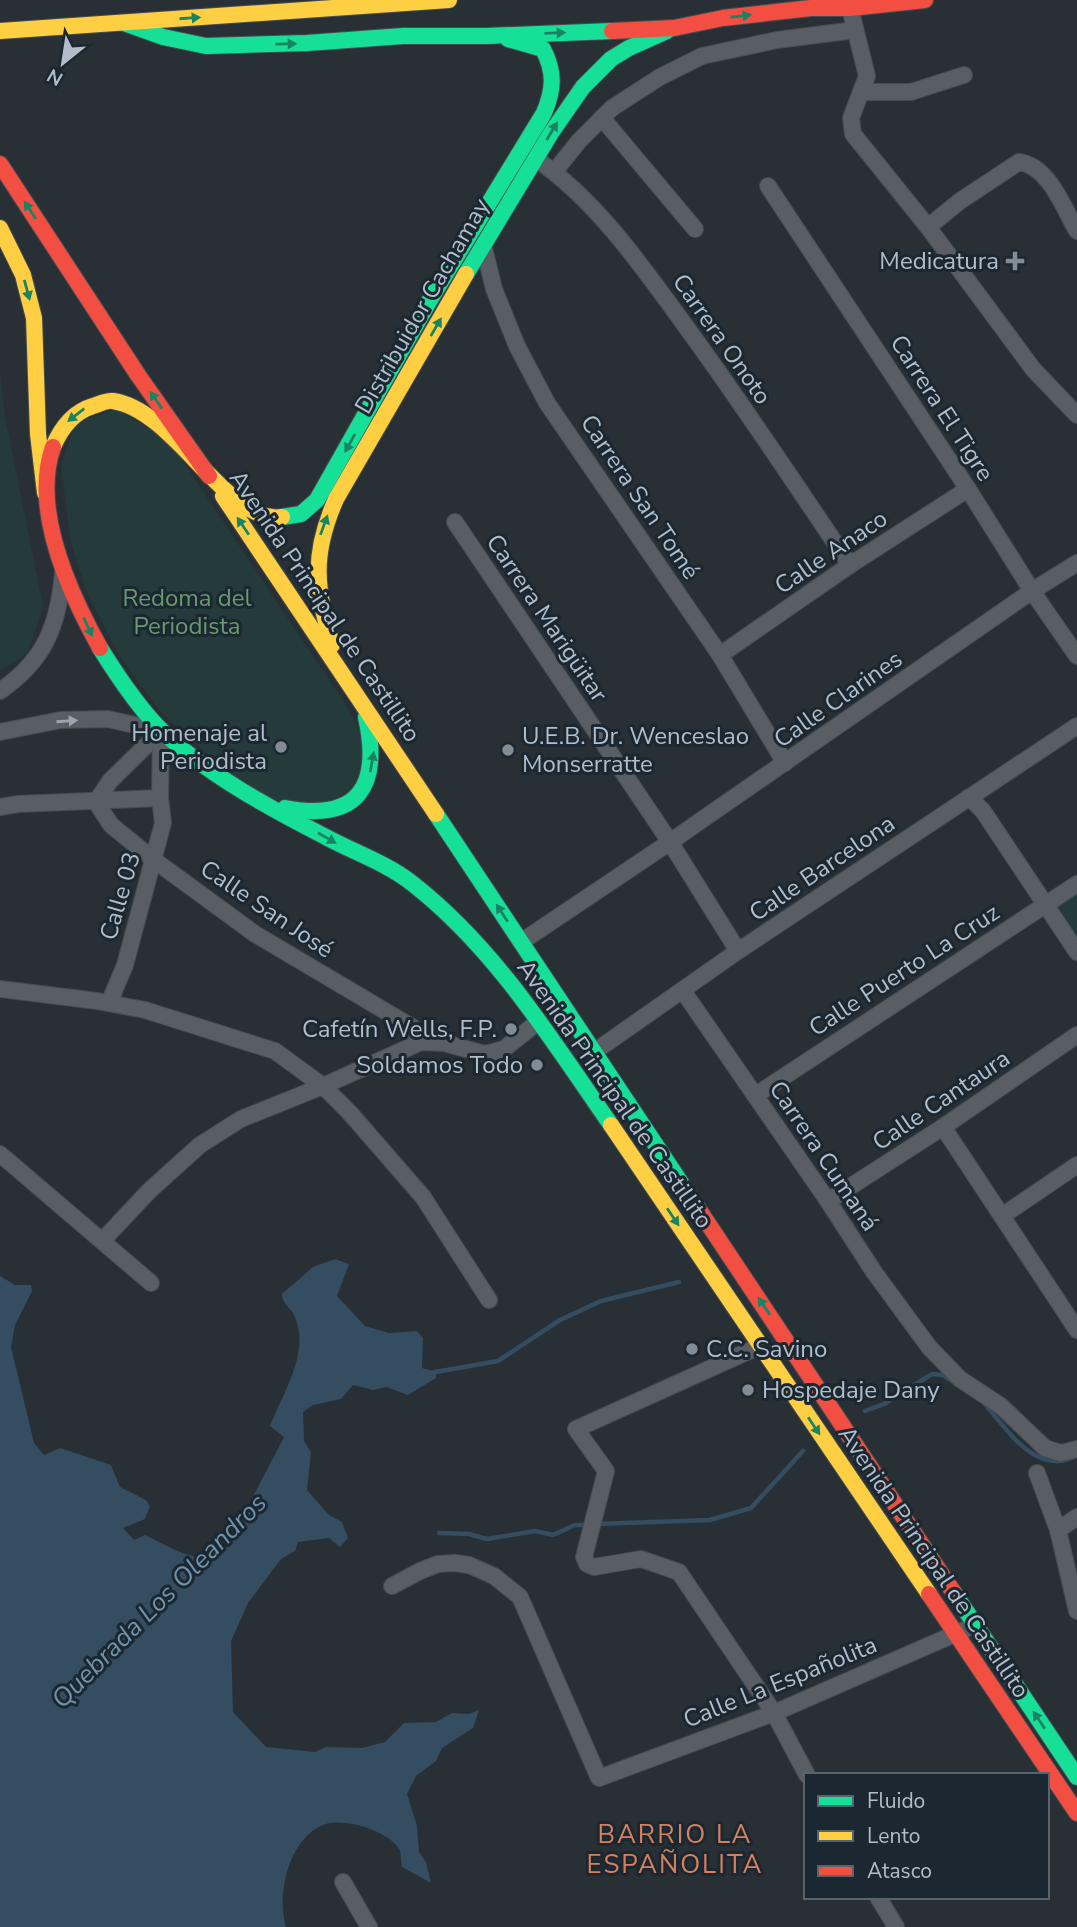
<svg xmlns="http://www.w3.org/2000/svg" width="1077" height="1927" font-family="'Nunito Sans',sans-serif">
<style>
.green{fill:#253b3b}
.water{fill:#344d60}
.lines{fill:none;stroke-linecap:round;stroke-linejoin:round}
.stream{stroke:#344d60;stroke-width:4.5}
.street-casing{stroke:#464c51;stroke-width:18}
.fast-casing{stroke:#464c51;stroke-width:18}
.slow-casing{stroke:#464c51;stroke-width:18}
.jam-casing{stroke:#464c51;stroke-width:18}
.street{stroke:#585e64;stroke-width:16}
.fast{stroke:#16e098;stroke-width:16}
.slow{stroke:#ffcf43;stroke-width:16}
.jam{stroke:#f24e42;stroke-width:16}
.oneway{fill:#188464}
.oneway2{fill:#9ba5af}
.poi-dot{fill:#818c95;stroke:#1b2731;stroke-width:2.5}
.labels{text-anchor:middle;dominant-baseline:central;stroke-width:6;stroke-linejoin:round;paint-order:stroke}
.poi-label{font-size:24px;fill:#b1bdc8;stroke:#1b2731;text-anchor:end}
.street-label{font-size:24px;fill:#b1bdc8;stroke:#1b2731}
.park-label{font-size:24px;fill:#679a6c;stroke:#1b2731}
.water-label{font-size:26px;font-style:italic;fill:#7093ac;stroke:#1b2731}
.neighbourhood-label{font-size:26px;letter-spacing:2px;fill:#d7805d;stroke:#1b2731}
</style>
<rect width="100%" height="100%" fill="#283036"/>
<g class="green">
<polygon points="0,373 5,417 43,606 27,654 0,671"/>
<polygon points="117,409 170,442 347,707 374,752 348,799 296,808 265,795 215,762 160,711 119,655 86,591 70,538 61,464 76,422"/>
<polygon points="1077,889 1077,941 1052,906"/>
</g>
<path class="water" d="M 335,1259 L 349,1264 L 337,1296 L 365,1326 L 389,1333 L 417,1331 L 423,1338 L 422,1368 L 436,1372 L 436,1378 L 408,1395 L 386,1387 L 373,1390 L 353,1385 L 341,1399 L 313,1405 L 303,1412 L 304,1441 L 311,1452 L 307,1490 L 329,1515 L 342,1522 L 348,1538 L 340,1547 L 329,1538 L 298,1542 L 295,1551 L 281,1559 L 248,1603 L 231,1641 L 233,1712 L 266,1747 L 315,1752 L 326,1747 L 362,1748 L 385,1742 L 404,1723 L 436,1722 L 452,1713 L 469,1714 L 479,1710 L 473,1728 L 442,1748 L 436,1761 L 416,1776 L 407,1794 L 417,1826 L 419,1852 L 426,1862 L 431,1883 L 402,1867 C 401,1862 401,1855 400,1851 C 391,1831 345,1818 326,1824 C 289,1836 276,1894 286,1927 L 0,1927 L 0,1276 L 15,1285 L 31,1285 L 32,1291 L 15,1325 L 11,1347 L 34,1443 L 44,1455 L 60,1448 L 111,1465 L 120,1487 L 146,1500 L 150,1506 L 145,1519 L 123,1528 L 134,1540 L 145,1535 C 169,1546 208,1573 228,1545 L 284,1437 L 270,1426 C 283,1393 310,1353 295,1317 C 292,1308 282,1305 282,1294 L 313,1267 Z"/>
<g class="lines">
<g class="stream">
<polyline points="430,1373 498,1361 560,1320 601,1301 679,1282"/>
<path d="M 984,1403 C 1007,1429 1036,1477 1076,1456"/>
<polyline points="865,1411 884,1404 932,1374 943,1375 953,1382"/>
<polyline points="596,1524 710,1520 751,1508 803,1451"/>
<polyline points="439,1533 469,1534 487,1539 535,1531 553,1535 575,1525 588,1525"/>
</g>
<defs>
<g id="street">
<polyline points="850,8 867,76 851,118 853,134 928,227 1033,369 1077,415"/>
<polyline points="861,92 911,92 964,75"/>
<polyline points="602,118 695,229"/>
<path d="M 536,159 C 596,200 642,266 684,324 C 742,403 795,484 850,565"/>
<polyline points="555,171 579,141 612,108 660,77 702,56 777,40 855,30"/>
<polyline points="768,186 968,489 1032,591 1077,656"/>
<path d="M 928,227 L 960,201 L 1019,162 C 1049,166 1063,207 1077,231"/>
<polyline points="483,244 494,289 517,346 547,403 720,655 785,763"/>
<polyline points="455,522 670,842 738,951"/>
<polyline points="720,655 850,565 968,489"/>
<path d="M 0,691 C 45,660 58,626 63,573"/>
<polyline points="161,731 110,781 96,802 111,825 154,860 255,934 412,1027 421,1042"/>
<polyline points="0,732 61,720 108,719 161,731"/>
<polyline points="969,797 983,811 1077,952"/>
<polyline points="0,807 18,804 160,798"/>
<polyline points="521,942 670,842 1032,591 1077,563"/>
<polyline points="0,989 97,1001 145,1010 275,1051 323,1086 350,1113 423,1197 489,1300"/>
<polyline points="683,991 828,1201 874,1272 929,1347 960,1379 1001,1406 1045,1448 1061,1453 1077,1449"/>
<polyline points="109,1003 125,965 163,823 160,798 161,731"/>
<polyline points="594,1052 738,951 1077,726"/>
<polyline points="756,1095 1077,884"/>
<polyline points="943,1127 1077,1330"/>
<polyline points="0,1154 151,1283"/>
<polyline points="828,1201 943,1127 1077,1035"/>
<polyline points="1002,1216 1077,1165"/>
<polyline points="103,1240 149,1191 200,1145 241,1119 323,1086 421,1042 444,1043 485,1054 504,1049 539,1021"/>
<polyline points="760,1346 576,1429 606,1471 584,1557 587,1564 594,1567 641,1559 679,1572 774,1713 807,1775"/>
<polyline points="1037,1473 1058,1530 1077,1611"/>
<polyline points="1058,1530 1077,1517"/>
<polyline points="392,1586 420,1571 438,1564 455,1563 469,1565 494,1576 520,1597 599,1778 774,1713 964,1630"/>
<polyline points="343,1882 369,1927"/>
<polyline points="878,1897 896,1927"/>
</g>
<g id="fast">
<polyline points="124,23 163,37 206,46 307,43 403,36 487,36 612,31"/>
<polyline points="466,274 551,133 583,87 611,59 629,48 667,31"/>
<path d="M 282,517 L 301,514 L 317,500 L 431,298 L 544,113 C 554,89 555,72 543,49 L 508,39"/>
<path d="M 100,648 C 118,677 139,709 164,733 C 210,776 268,807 324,836 C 353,852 387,863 413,884 C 496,949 551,1039 611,1125"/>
<path d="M 285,808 C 359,822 381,786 366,717"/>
<polyline points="436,814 685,1189"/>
<polyline points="954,1593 1077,1777"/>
</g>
<g id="slow">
<polyline points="0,31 449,0"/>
<polyline points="0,228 23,275 34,318 38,434 45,493"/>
<path d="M 53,447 C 61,428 73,412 93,406 C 99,404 107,400 113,401 C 175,410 227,525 282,517"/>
<polyline points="223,496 436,814"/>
<path d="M 332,645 C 316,587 311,556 336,499 L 466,274"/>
<polyline points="611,1125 929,1594"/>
</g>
<g id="jam">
<polyline points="612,31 674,28 723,18 811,8 850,8 925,0"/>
<polyline points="0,164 138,375 209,476"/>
<path d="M 53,447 C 31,509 70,594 100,648"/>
<polyline points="685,1189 954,1593"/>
<polyline points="929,1594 1077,1813"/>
</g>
</defs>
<use href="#street" class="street-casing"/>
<use href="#fast" class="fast-casing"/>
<use href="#slow" class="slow-casing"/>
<use href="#jam" class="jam-casing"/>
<use href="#street" class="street"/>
<use href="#fast" class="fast"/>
<use href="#slow" class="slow"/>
<use href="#jam" class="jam"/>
</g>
<defs><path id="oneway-solid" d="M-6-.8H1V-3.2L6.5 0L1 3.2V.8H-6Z" transform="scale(1.75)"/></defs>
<g class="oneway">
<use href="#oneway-solid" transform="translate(741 16) rotate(-6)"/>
<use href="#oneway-solid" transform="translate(190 18) rotate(-4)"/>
<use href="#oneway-solid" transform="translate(555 33) rotate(-2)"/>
<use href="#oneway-solid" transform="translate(286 44) rotate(-1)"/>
<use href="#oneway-solid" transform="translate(552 131) rotate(-59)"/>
<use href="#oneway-solid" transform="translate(30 210) rotate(-123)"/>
<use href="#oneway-solid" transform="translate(27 290) rotate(75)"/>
<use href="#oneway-solid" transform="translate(436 327) rotate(-60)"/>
<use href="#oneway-solid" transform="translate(156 400) rotate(-125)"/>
<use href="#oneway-solid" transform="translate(76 415) rotate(142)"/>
<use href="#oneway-solid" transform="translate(350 443) rotate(119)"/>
<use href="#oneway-solid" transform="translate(324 525) rotate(-70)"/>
<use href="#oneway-solid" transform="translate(243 526) rotate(-124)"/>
<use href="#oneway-solid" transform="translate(88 627) rotate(65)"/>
<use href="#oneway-solid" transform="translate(372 762) rotate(-80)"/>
<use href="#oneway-solid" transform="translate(327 838) rotate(30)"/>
<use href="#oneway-solid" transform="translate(502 913) rotate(-123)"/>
<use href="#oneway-solid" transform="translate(673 1217) rotate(56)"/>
<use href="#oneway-solid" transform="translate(764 1306) rotate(-124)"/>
<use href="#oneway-solid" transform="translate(814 1426) rotate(56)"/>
<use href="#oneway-solid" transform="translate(1039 1720) rotate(-124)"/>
</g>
<use class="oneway2" href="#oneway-solid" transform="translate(67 721) rotate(-4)"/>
<g class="poi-dot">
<path d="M1011.5 250.5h7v7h7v7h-7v7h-7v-7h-7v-7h7z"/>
<circle cx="281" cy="747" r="7"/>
<circle cx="508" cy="750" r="7"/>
<circle cx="511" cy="1029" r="7"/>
<circle cx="537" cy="1065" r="7"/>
<circle cx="692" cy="1349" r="7"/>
<circle cx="748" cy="1390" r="7"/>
</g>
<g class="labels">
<g class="poi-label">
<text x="999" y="261">Medicatura</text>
<text x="267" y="733">Homenaje al<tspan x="267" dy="28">Periodista</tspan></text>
<text x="522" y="736" text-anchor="start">U.E.B. Dr. Wenceslao<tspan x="522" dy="28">Monserratte</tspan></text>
<text x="497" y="1029">Cafetín Wells, F.P.</text>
<text x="523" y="1065">Soldamos Todo</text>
<text x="706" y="1349" text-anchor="start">C.C. Savino</text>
<text x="762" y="1390" text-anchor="start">Hospedaje Dany</text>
</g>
<g class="street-label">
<text transform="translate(422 306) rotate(-60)">Distribuidor Cachamay</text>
<text transform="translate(722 339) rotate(55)">Carrera Onoto</text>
<text transform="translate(942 408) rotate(57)">Carrera El Tigre</text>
<text transform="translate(640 497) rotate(56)">Carrera San Tomé</text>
<text transform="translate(831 552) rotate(-34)">Calle Anaco</text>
<text transform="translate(325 606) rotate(56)">Avenida Principal de Castillito</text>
<text transform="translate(547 618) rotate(56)">Carrera Marigüitar</text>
<text transform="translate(838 699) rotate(-35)">Calle Clarines</text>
<text transform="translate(822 868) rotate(-34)">Calle Barcelona</text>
<text transform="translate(120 896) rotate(-74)">Calle 03</text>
<text transform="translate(267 909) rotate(34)">Calle San José</text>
<text transform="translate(904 970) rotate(-33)">Calle Puerto La Cruz</text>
<text transform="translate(615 1094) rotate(55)">Avenida Principal de Castillito</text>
<text transform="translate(941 1100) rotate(-34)">Calle Cantaura</text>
<text transform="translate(824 1156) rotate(56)">Carrera Cumaná</text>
<text transform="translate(934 1562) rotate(56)">Avenida Principal de Castillito</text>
<text transform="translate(780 1682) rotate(-22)">Calle La Españolita</text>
</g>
<g class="park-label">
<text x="187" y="598">Redoma del<tspan x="187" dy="28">Periodista</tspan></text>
</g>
<g class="water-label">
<text transform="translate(159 1601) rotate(-45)">Quebrada Los Oleandros</text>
</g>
<g class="neighbourhood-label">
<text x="675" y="1834">BARRIO LA<tspan x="675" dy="30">ESPAÑOLITA</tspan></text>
</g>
</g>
<rect x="804" y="1773" width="245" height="126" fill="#1b2731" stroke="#57636d" stroke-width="2"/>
<rect x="818" y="1796" width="35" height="10" fill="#16e098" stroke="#57636d" stroke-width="2"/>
<text x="867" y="1808" font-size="21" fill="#b1bdc8">Fluido</text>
<rect x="818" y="1831" width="35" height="10" fill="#ffcf43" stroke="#57636d" stroke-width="2"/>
<text x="867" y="1843" font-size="21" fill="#b1bdc8">Lento</text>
<rect x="818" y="1866" width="35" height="10" fill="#f24e42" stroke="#57636d" stroke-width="2"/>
<text x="867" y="1878" font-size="21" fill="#b1bdc8">Atasco</text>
<g transform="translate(63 63) rotate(210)" stroke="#1b2731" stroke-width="5" paint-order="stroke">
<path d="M0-5L12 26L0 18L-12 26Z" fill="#b1bdc8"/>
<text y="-10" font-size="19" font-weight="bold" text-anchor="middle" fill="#b1bdc8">N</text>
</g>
</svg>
